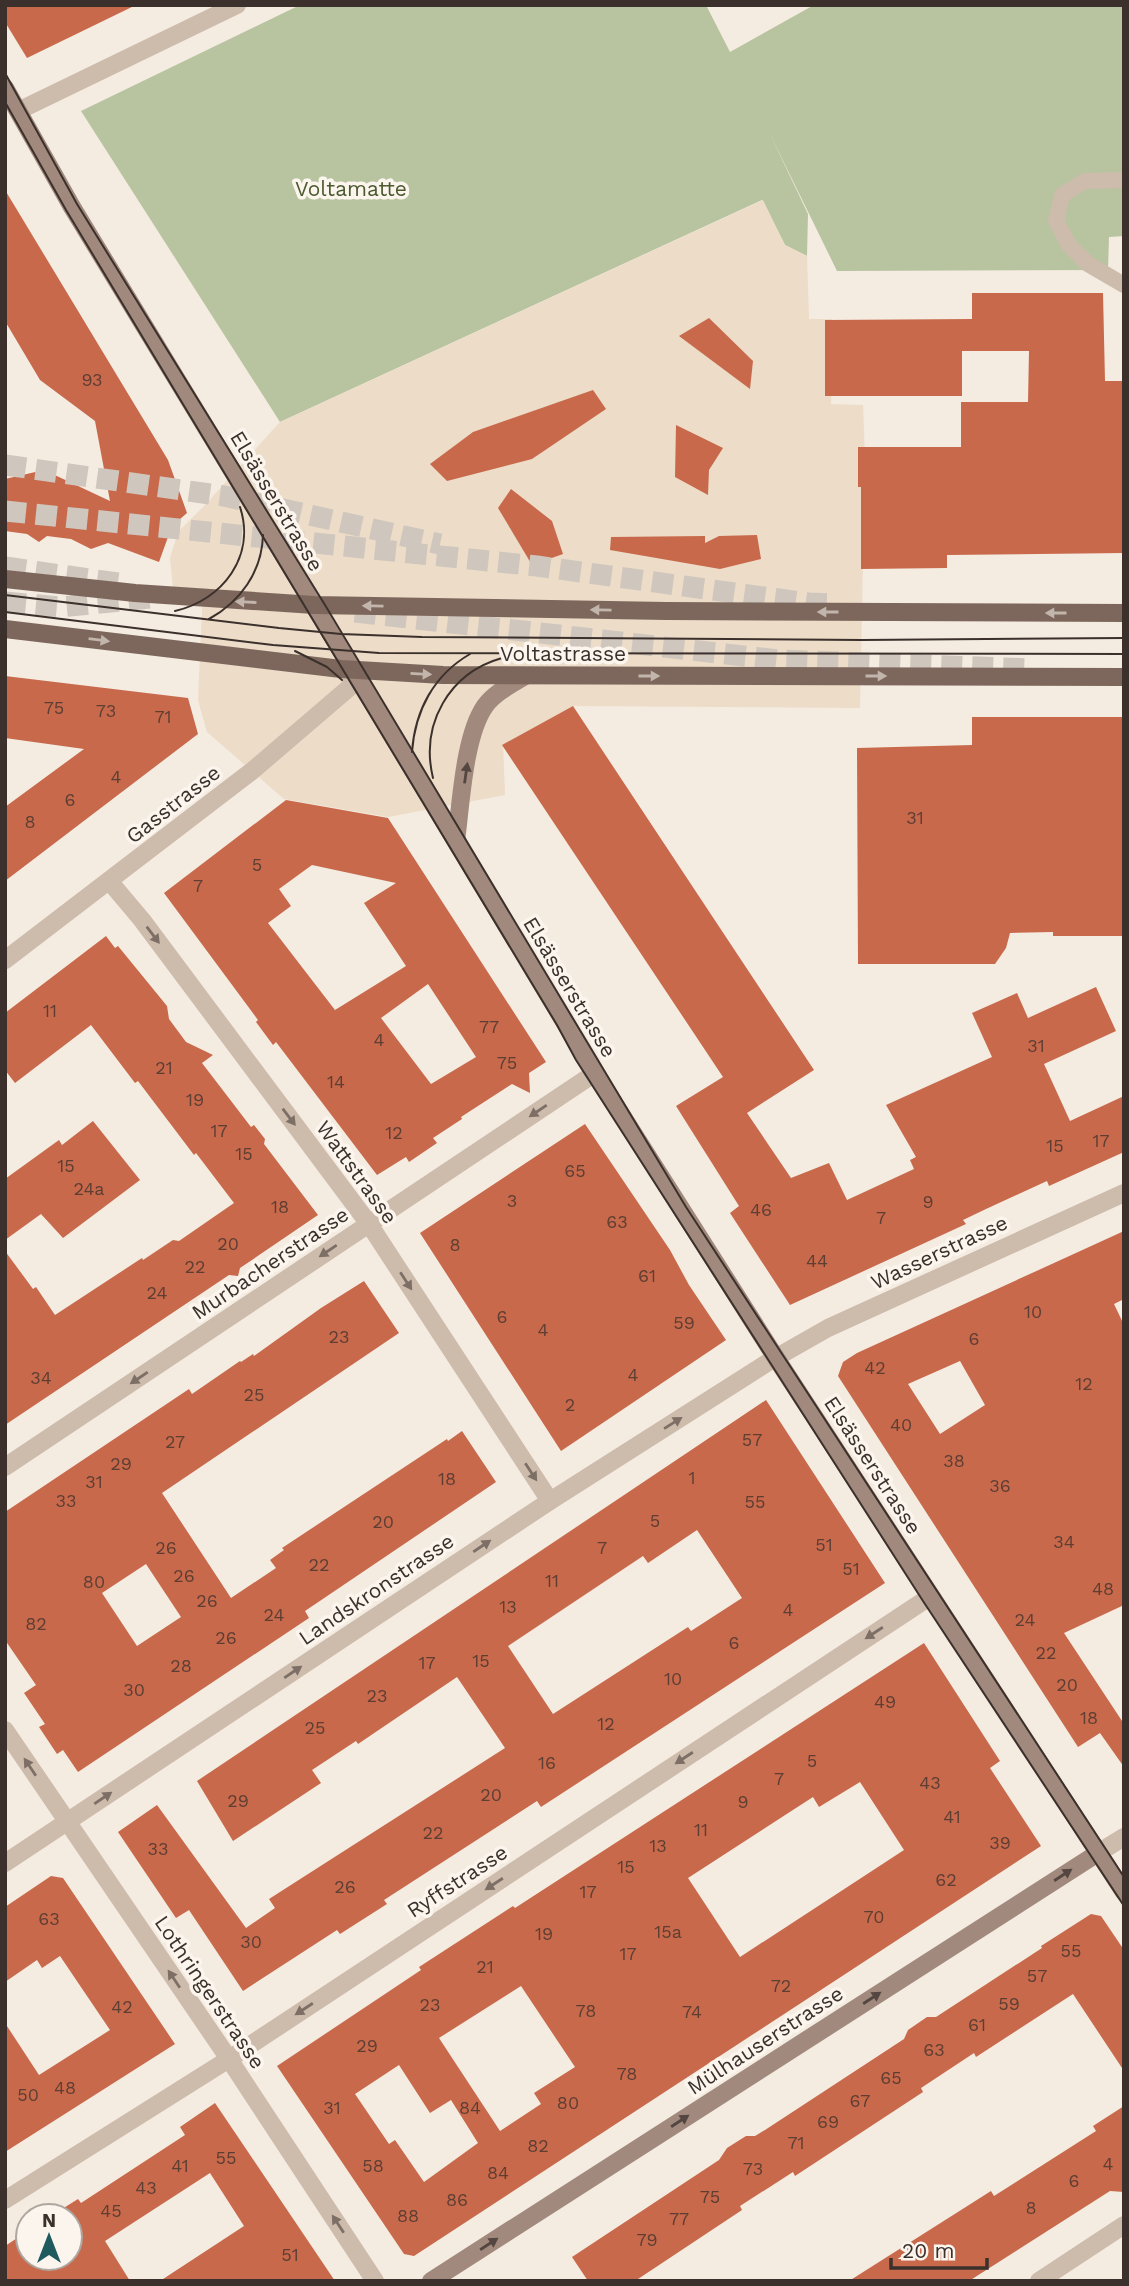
<svg xmlns="http://www.w3.org/2000/svg" width="1129" height="2286" font-family="'Work Sans',sans-serif">
<style>
.green{fill:#b8c4a0}
.plaza{fill:#ecdcc8}
.building{fill:#c8694b;fill-rule:evenodd}
.lines{fill:none;stroke-linecap:round;stroke-linejoin:round}
.highway-tunnel{stroke:#cfc6bd;stroke-width:21;stroke-dasharray:21 10;stroke-linecap:butt}
.lane{stroke:#cdbbac;stroke-width:16}
.street{stroke:#cdbbac;stroke-width:18}
.secondary{stroke:#a18a7d;stroke-width:18}
.primary{stroke:#7d675c;stroke-width:18}
.tram{stroke:#3b302b;stroke-width:2}
.oneway{fill:#c2b5ac}
.oneway2{fill:#544640}
.oneway3{fill:#7d6f65}
.labels{text-anchor:middle;dominant-baseline:central;stroke-width:7;stroke-linejoin:round;paint-order:stroke}
.number-label{font-size:18px;fill:#5e3e33}
.park-label{font-size:21px;fill:#4a5a2e;stroke:#fbf5ee}
.street-label{font-size:21px;fill:#3b302b;stroke:#fbf5ee}
</style>
<rect width="100%" height="100%" fill="#f4ebe1"/>
<polygon class="green" points="300,5 706,5 730,52 814,5 1124,5 1124,236 1109,237 1108,270 837,271 769,132 808,214 807,256 785,245 762,200 280,422 81,111"/>
<polygon class="plaza" points="763,200 785,245 807,256 809,319 832,319 831,404 863,405 865,459 860,708 573,706 503,745 505,795 388,817 284,799 207,732 198,700 203,589 173,587 170,558 178,532 205,505 280,422"/>
<g class="building">
<polygon points="5,5 136,5 27,58 5,22"/>
<polygon points="5,190 168,460 187,513 172,526 159,562 108,543 91,549 71,539 47,536 39,542 27,534 5,531 5,479 44,470 110,501 95,421 40,380 5,321"/>
<polygon points="972,293 1103,293 1105,381 1124,381 1124,553 947,555 947,568 861,569 861,487 858,487 858,447 961,447 961,402 1028,402 1029,351 962,351 962,396 825,396 825,320 972,319"/>
<polygon points="709,318 753,361 750,389 679,336"/>
<polygon points="593,390 606,409 532,459 447,481 430,464 473,432"/>
<polygon points="676,425 723,448 709,470 708,495 675,477"/>
<polygon points="511,489 552,521 563,554 532,565 498,508"/>
<polygon points="757,535 761,559 720,569 610,550 611,537 705,536 705,543 719,536"/>
<polygon points="5,676 188,698 198,734 5,881 5,807 84,749 5,738"/>
<polygon points="573,706 814,1070 747,1113 791,1178 829,1163 847,1200 914,1169 910,1160 916,1157 886,1105 992,1057 972,1013 1017,993 1028,1018 1096,987 1116,1031 1044,1064 1070,1121 1124,1096 1124,1152 1049,1186 1047,1181 986,1209 963,1220 966,1224 790,1305 730,1213 739,1206 676,1106 723,1077 502,745"/>
<polygon points="972,717 1124,717 1124,936 1053,936 1053,932 1010,933 1006,948 995,964 858,964 857,748 972,745"/>
<path d="M 286,800 L 388,818 L 546,1062 L 529,1073 L 530,1093 L 512,1084 L 461,1117 L 462,1119 L 433,1138 L 437,1143 L 409,1162 L 406,1157 L 377,1175 L 276,1042 L 273,1045 L 256,1022 L 258,1020 L 164,893 ZM 312,865 L 396,883 L 364,903 L 406,966 L 335,1010 L 268,923 L 291,906 L 279,889 ZM 428,984 L 476,1057 L 431,1084 L 381,1018 Z"/>
<polygon points="106,936 115,948 118,946 167,1006 169,1019 186,1042 213,1055 202,1063 251,1127 254,1125 265,1139 264,1144 318,1215 240,1268 238,1276 229,1275 5,1425 5,1251 33,1289 36,1287 55,1315 142,1258 143,1260 173,1240 179,1241 234,1203 196,1153 194,1155 138,1081 135,1083 91,1025 15,1083 5,1070 5,1013"/>
<polygon points="93,1121 140,1180 63,1238 41,1214 5,1240 5,1179 59,1140 62,1145"/>
<polygon points="585,1124 670,1250 689,1285 726,1340 561,1451 420,1233"/>
<path d="M 1124,1231 L 1124,1299 L 1114,1304 L 1124,1325 L 1124,1605 L 1064,1633 L 1124,1724 L 1124,1767 L 1100,1733 L 1078,1747 L 838,1376 L 843,1362 L 857,1353 ZM 960,1361 L 985,1405 L 940,1434 L 908,1384 Z"/>
<path d="M 364,1281 L 399,1333 L 162,1493 L 231,1598 L 276,1568 L 270,1560 L 284,1550 L 282,1548 L 447,1439 L 448,1441 L 462,1431 L 496,1482 L 305,1611 L 309,1618 L 78,1772 L 63,1750 L 57,1754 L 39,1727 L 45,1724 L 24,1693 L 36,1685 L 5,1640 L 5,1512 L 189,1389 L 192,1394 L 240,1361 L 241,1362 L 253,1354 L 254,1356 L 321,1308 ZM 146,1564 L 181,1617 L 137,1646 L 102,1593 Z"/>
<path d="M 766,1400 L 885,1583 L 541,1807 L 537,1801 L 384,1900 L 387,1904 L 340,1934 L 337,1930 L 243,1991 L 189,1910 L 176,1918 L 118,1832 L 157,1805 L 246,1928 L 275,1908 L 269,1899 L 505,1748 L 457,1677 L 358,1744 L 356,1741 L 312,1770 L 321,1783 L 233,1841 L 197,1781 ZM 697,1530 L 742,1598 L 691,1631 L 688,1627 L 553,1714 L 508,1646 L 643,1556 L 648,1563 Z"/>
<path d="M 924,1643 L 1000,1761 L 990,1768 L 1041,1846 L 414,2256 L 404,2254 L 277,2066 L 421,1970 L 419,1967 L 513,1906 L 515,1908 ZM 860,1782 L 904,1850 L 740,1957 L 688,1878 L 813,1797 L 819,1807 ZM 521,1986 L 575,2067 L 534,2093 L 541,2104 L 500,2131 L 439,2038 ZM 399,2065 L 430,2113 L 451,2100 L 478,2143 L 424,2182 L 395,2140 L 389,2144 L 355,2094 Z"/>
<polygon points="51,1876 63,1878 175,2044 5,2152 5,2023 39,2075 110,2030 60,1956 42,1968 37,1960 5,1982 5,1907"/>
<polygon points="1091,1914 1101,1916 1124,1950 1124,2071 1073,1994 976,2057 974,2053 921,2088 923,2092 795,2176 793,2172 740,2206 742,2210 635,2281 588,2281 572,2257 719,2160 727,2148 746,2136 755,2136 765,2130 904,2039 908,2030 927,2017 936,2017 1042,1948 1041,1946"/>
<polygon points="215,2103 335,2281 160,2281 244,2226 210,2173 105,2241 130,2281 5,2281 5,2246 28,2231 28,2258 70,2258 70,2216 51,2216 78,2199 81,2203 185,2135 180,2127"/>
<polygon points="1124,2106 1124,2192 1110,2191 969,2281 849,2281 991,2191 994,2196 1096,2131 1093,2126"/>
</g>
<g class="lines">
<g class="highway-tunnel">
<polyline points="5,465 224,496 440,544"/>
<polyline points="5,511 537,566 808,603 831,604"/>
<polyline points="5,567 125,584"/>
<polyline points="5,602 61,607 150,598"/>
<polyline points="355,612 779,660 1034,669"/>
</g>
<polyline class="lane" points="1124,180 1085,181 1062,195 1056,221 1069,245 1088,264 1124,285"/>
<g class="street">
<polyline points="18,111 237,5"/>
<polyline points="110,882 142,920 369,1224 550,1501"/>
<polyline points="5,960 252,771 350,687 353,670"/>
<polyline points="5,1467 595,1073"/>
<polyline points="5,1730 229,2059 375,2281"/>
<polyline points="1098,1853 1124,1837"/>
<polyline points="5,1863 550,1501 770,1361 828,1328 1124,1193"/>
<polyline points="5,2200 229,2059 931,1596"/>
<polyline points="1039,2281 1124,2225"/>
</g>
<g class="secondary">
<polyline points="5,88 72,207 287,561 595,1073 776,1358 1124,1892"/>
<path d="M 456,841 C 461,804 464,736 485,706 C 494,693 512,684 525,676"/>
<polyline points="431,2281 1098,1853"/>
</g>
<g class="primary">
<polyline points="5,579 135,593 314,605 666,611 1124,613"/>
<polyline points="5,629 341,669 443,675 1124,677"/>
</g>
<g class="tram">
<polyline points="5,73 77,204 325,605 686,1207 1124,1877"/>
<polyline points="5,102 66,210 557,1025 576,1060 923,1601 1124,1906"/>
<polyline points="5,595 279,628 341,634 422,637 862,640 1124,638"/>
<path d="M 175,611 C 223,600 256,556 240,507"/>
<polyline points="5,612 273,645 379,653 1124,654"/>
<path d="M 209,619 C 240,602 262,572 263,535"/>
<polyline points="295,651 327,667 342,680"/>
<path d="M 412,752 C 415,710 434,675 470,654"/>
<path d="M 433,778 C 420,724 449,673 502,658"/>
</g>
</g>
<defs><path id="oneway-solid" d="M-6-.8H1V-3.2L6.5 0L1 3.2V.8H-6Z" transform="scale(1.75)"/></defs>
<g class="oneway">
<use href="#oneway-solid" transform="translate(246 602) rotate(-177)"/>
<use href="#oneway-solid" transform="translate(373 606) rotate(-179)"/>
<use href="#oneway-solid" transform="translate(601 610) rotate(-179)"/>
<use href="#oneway-solid" transform="translate(828 612) rotate(-180)"/>
<use href="#oneway-solid" transform="translate(1056 613) rotate(180)"/>
<use href="#oneway-solid" transform="translate(99 640) rotate(7)"/>
<use href="#oneway-solid" transform="translate(421 674) rotate(3)"/>
<use href="#oneway-solid" transform="translate(649 676)"/>
<use href="#oneway-solid" transform="translate(876 676)"/>
</g>
<g class="oneway2">
<use href="#oneway-solid" transform="translate(466 773) rotate(-82)"/>
<use href="#oneway-solid" transform="translate(1063 1875) rotate(-33)"/>
<use href="#oneway-solid" transform="translate(872 1998) rotate(-33)"/>
<use href="#oneway-solid" transform="translate(680 2121) rotate(-33)"/>
<use href="#oneway-solid" transform="translate(489 2244) rotate(-33)"/>
</g>
<g class="oneway3">
<use href="#oneway-solid" transform="translate(153 935) rotate(53)"/>
<use href="#oneway-solid" transform="translate(538 1111) rotate(146)"/>
<use href="#oneway-solid" transform="translate(289 1117) rotate(53)"/>
<use href="#oneway-solid" transform="translate(328 1251) rotate(146)"/>
<use href="#oneway-solid" transform="translate(406 1281) rotate(57)"/>
<use href="#oneway-solid" transform="translate(139 1378) rotate(146)"/>
<use href="#oneway-solid" transform="translate(673 1423) rotate(-32)"/>
<use href="#oneway-solid" transform="translate(531 1472) rotate(57)"/>
<use href="#oneway-solid" transform="translate(482 1546) rotate(-34)"/>
<use href="#oneway-solid" transform="translate(874 1633) rotate(147)"/>
<use href="#oneway-solid" transform="translate(293 1672) rotate(-34)"/>
<use href="#oneway-solid" transform="translate(684 1758) rotate(147)"/>
<use href="#oneway-solid" transform="translate(30 1767) rotate(-124)"/>
<use href="#oneway-solid" transform="translate(103 1798) rotate(-34)"/>
<use href="#oneway-solid" transform="translate(494 1884) rotate(147)"/>
<use href="#oneway-solid" transform="translate(174 1979) rotate(-124)"/>
<use href="#oneway-solid" transform="translate(304 2009) rotate(147)"/>
<use href="#oneway-solid" transform="translate(338 2224) rotate(-123)"/>
</g>
<g class="labels">
<g class="number-label">
<text x="92" y="379">93</text>
<text x="54" y="707">75</text>
<text x="106" y="710">73</text>
<text x="163" y="716">71</text>
<text x="116" y="776">4</text>
<text x="70" y="799">6</text>
<text x="915" y="817">31</text>
<text x="30" y="821">8</text>
<text x="257" y="864">5</text>
<text x="198" y="885">7</text>
<text x="50" y="1010">11</text>
<text x="489" y="1026">77</text>
<text x="379" y="1039">4</text>
<text x="1036" y="1045">31</text>
<text x="507" y="1062">75</text>
<text x="164" y="1067">21</text>
<text x="336" y="1081">14</text>
<text x="195" y="1099">19</text>
<text x="219" y="1130">17</text>
<text x="394" y="1132">12</text>
<text x="1101" y="1140">17</text>
<text x="1055" y="1145">15</text>
<text x="244" y="1153">15</text>
<text x="66" y="1165">15</text>
<text x="575" y="1170">65</text>
<text x="89" y="1188">24a</text>
<text x="512" y="1200">3</text>
<text x="928" y="1201">9</text>
<text x="280" y="1206">18</text>
<text x="761" y="1209">46</text>
<text x="881" y="1217">7</text>
<text x="617" y="1221">63</text>
<text x="228" y="1243">20</text>
<text x="455" y="1244">8</text>
<text x="817" y="1260">44</text>
<text x="195" y="1266">22</text>
<text x="647" y="1275">61</text>
<text x="157" y="1292">24</text>
<text x="1033" y="1311">10</text>
<text x="502" y="1316">6</text>
<text x="684" y="1322">59</text>
<text x="543" y="1329">4</text>
<text x="339" y="1336">23</text>
<text x="974" y="1338">6</text>
<text x="875" y="1367">42</text>
<text x="633" y="1374">4</text>
<text x="41" y="1377">34</text>
<text x="1084" y="1383">12</text>
<text x="254" y="1394">25</text>
<text x="570" y="1404">2</text>
<text x="901" y="1424">40</text>
<text x="752" y="1439">57</text>
<text x="175" y="1441">27</text>
<text x="954" y="1460">38</text>
<text x="121" y="1463">29</text>
<text x="692" y="1477">1</text>
<text x="447" y="1478">18</text>
<text x="94" y="1481">31</text>
<text x="1000" y="1485">36</text>
<text x="66" y="1500">33</text>
<text x="755" y="1501">55</text>
<text x="655" y="1520">5</text>
<text x="383" y="1521">20</text>
<text x="1064" y="1541">34</text>
<text x="824" y="1544">51</text>
<text x="166" y="1547">26</text>
<text x="602" y="1547">7</text>
<text x="319" y="1564">22</text>
<text x="851" y="1568">51</text>
<text x="184" y="1575">26</text>
<text x="552" y="1580">11</text>
<text x="94" y="1581">80</text>
<text x="1103" y="1588">48</text>
<text x="207" y="1600">26</text>
<text x="508" y="1606">13</text>
<text x="788" y="1609">4</text>
<text x="274" y="1614">24</text>
<text x="1025" y="1619">24</text>
<text x="36" y="1623">82</text>
<text x="226" y="1637">26</text>
<text x="734" y="1642">6</text>
<text x="1046" y="1652">22</text>
<text x="481" y="1660">15</text>
<text x="427" y="1662">17</text>
<text x="181" y="1665">28</text>
<text x="673" y="1678">10</text>
<text x="1067" y="1684">20</text>
<text x="134" y="1689">30</text>
<text x="377" y="1695">23</text>
<text x="885" y="1701">49</text>
<text x="1089" y="1717">18</text>
<text x="606" y="1723">12</text>
<text x="315" y="1727">25</text>
<text x="812" y="1760">5</text>
<text x="547" y="1762">16</text>
<text x="779" y="1778">7</text>
<text x="930" y="1782">43</text>
<text x="491" y="1794">20</text>
<text x="238" y="1800">29</text>
<text x="743" y="1801">9</text>
<text x="952" y="1816">41</text>
<text x="701" y="1829">11</text>
<text x="433" y="1832">22</text>
<text x="1000" y="1842">39</text>
<text x="658" y="1845">13</text>
<text x="158" y="1848">33</text>
<text x="626" y="1866">15</text>
<text x="946" y="1879">62</text>
<text x="345" y="1886">26</text>
<text x="588" y="1891">17</text>
<text x="874" y="1916">70</text>
<text x="49" y="1918">63</text>
<text x="668" y="1931">15a</text>
<text x="544" y="1933">19</text>
<text x="251" y="1941">30</text>
<text x="1071" y="1950">55</text>
<text x="628" y="1953">17</text>
<text x="485" y="1966">21</text>
<text x="1037" y="1975">57</text>
<text x="781" y="1985">72</text>
<text x="1009" y="2003">59</text>
<text x="430" y="2004">23</text>
<text x="122" y="2006">42</text>
<text x="586" y="2010">78</text>
<text x="692" y="2011">74</text>
<text x="977" y="2024">61</text>
<text x="367" y="2045">29</text>
<text x="934" y="2049">63</text>
<text x="627" y="2073">78</text>
<text x="891" y="2077">65</text>
<text x="65" y="2087">48</text>
<text x="28" y="2094">50</text>
<text x="860" y="2100">67</text>
<text x="568" y="2102">80</text>
<text x="332" y="2107">31</text>
<text x="470" y="2107">84</text>
<text x="828" y="2121">69</text>
<text x="796" y="2142">71</text>
<text x="538" y="2145">82</text>
<text x="226" y="2157">55</text>
<text x="1108" y="2163">4</text>
<text x="180" y="2165">41</text>
<text x="373" y="2165">58</text>
<text x="753" y="2168">73</text>
<text x="498" y="2172">84</text>
<text x="1074" y="2180">6</text>
<text x="146" y="2187">43</text>
<text x="710" y="2196">75</text>
<text x="457" y="2199">86</text>
<text x="1031" y="2207">8</text>
<text x="111" y="2210">45</text>
<text x="408" y="2215">88</text>
<text x="679" y="2218">77</text>
<text x="647" y="2239">79</text>
<text x="290" y="2254">51</text>
</g>
<g class="park-label">
<text x="351" y="188">Voltamatte</text>
</g>
<g class="street-label">
<text transform="translate(277 501) rotate(59)">Elsässerstrasse</text>
<text x="563" y="653">Voltastrasse</text>
<text transform="translate(173 804) rotate(-38)">Gasstrasse</text>
<text transform="translate(570 987) rotate(59)">Elsässerstrasse</text>
<text transform="translate(357 1172) rotate(54)">Wattstrasse</text>
<text transform="translate(939 1252) rotate(-25)">Wasserstrasse</text>
<text transform="translate(270 1263) rotate(-34)">Murbacherstrasse</text>
<text transform="translate(873 1465) rotate(57)">Elsässerstrasse</text>
<text transform="translate(376 1589) rotate(-34)">Landskronstrasse</text>
<text transform="translate(457 1881) rotate(-33)">Ryffstrasse</text>
<text transform="translate(210 1992) rotate(56)">Lothringerstrasse</text>
<text transform="translate(765 2040) rotate(-33)">Mülhauserstrasse</text>
</g>
</g>
<rect width="1129" height="2286" fill="none" stroke="#3b302b" stroke-width="14"/>
<g transform="translate(49 2237)"><circle r="33" fill="#fbf5ee" stroke="#aea6a0" stroke-width="2"/>
<path d="M0-5L12 26L0 18L-12 26Z" fill="#1f5a5e"/>
<text y="-10" font-size="19" font-weight="bold" text-anchor="middle" fill="#3b302b">N</text>
</g>
<path d="M891 2258v10h96v-10" fill="none" stroke="#3b302b" stroke-width="3.5"/>
<text x="902" y="2258" font-size="21" fill="#3b302b" stroke="#fbf5ee" stroke-width="5" paint-order="stroke">20 m</text>
</svg>
